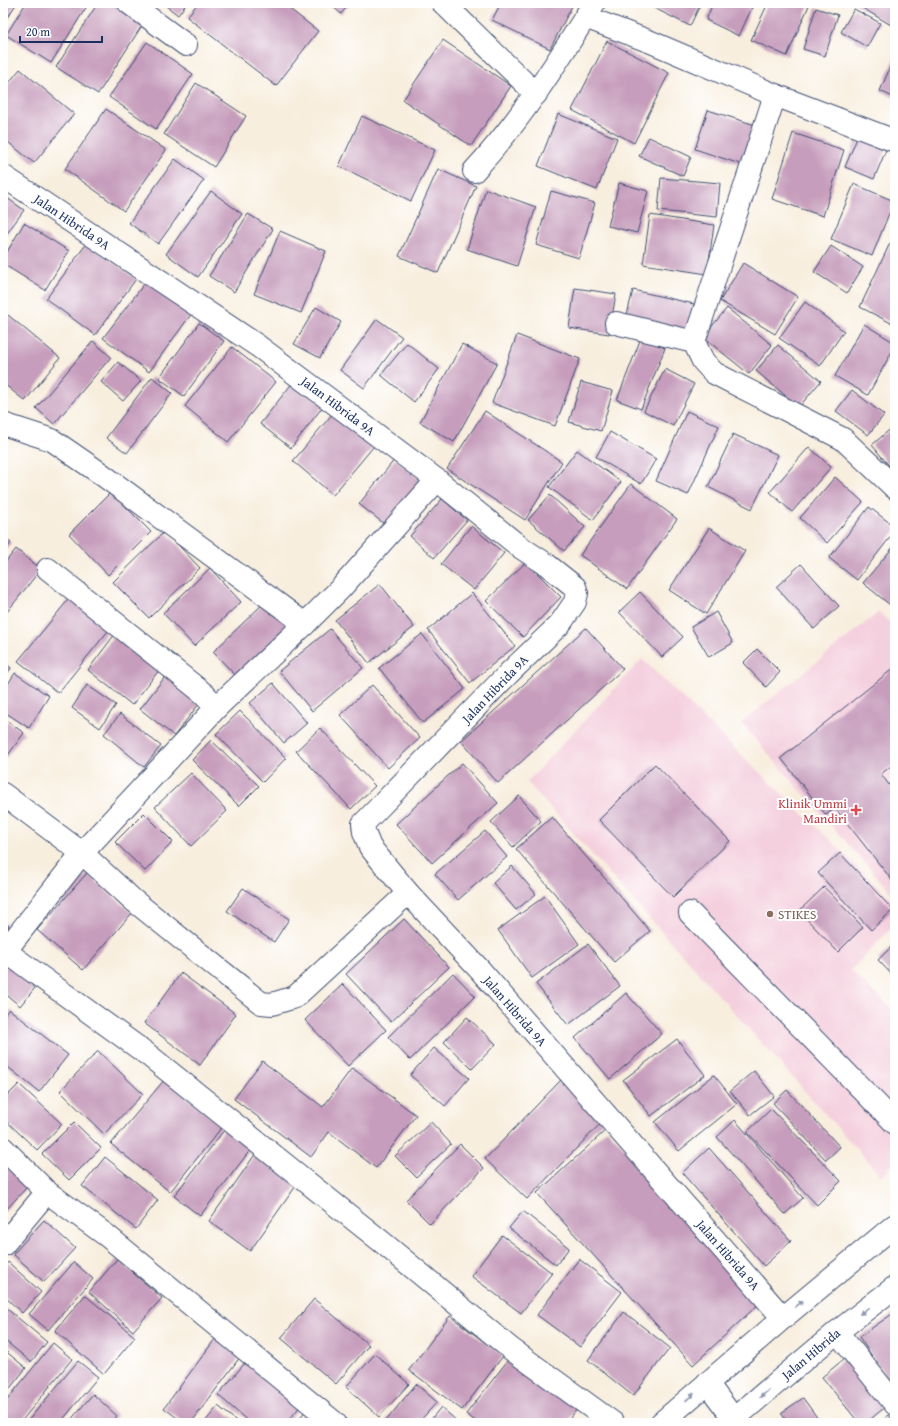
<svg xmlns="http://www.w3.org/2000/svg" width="898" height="1426" font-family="'Gentium Book Plus',serif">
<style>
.built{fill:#f4cfdd}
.building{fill:#c69dbc}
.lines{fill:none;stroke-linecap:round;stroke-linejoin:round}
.minor-casing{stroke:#3c4c71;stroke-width:24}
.major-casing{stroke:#3c4c71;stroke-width:24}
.minor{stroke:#fff;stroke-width:22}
.major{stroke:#fff;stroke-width:22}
.oneway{fill:#8d97ae}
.health-dot{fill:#e0444e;stroke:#fff;stroke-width:1.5}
.education-dot{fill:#8d6e63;stroke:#fff;stroke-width:1.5}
.labels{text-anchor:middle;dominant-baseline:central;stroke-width:4;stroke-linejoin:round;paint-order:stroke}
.street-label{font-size:13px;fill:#1b2f5e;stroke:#fff}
.health-label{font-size:13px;fill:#be3a42;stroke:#fff;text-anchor:end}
.education-label{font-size:13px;fill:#785e54;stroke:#fff;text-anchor:start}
</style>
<rect width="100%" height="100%" fill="#fff"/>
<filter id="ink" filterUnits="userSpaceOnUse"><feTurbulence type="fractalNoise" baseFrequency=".025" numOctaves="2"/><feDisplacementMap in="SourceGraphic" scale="8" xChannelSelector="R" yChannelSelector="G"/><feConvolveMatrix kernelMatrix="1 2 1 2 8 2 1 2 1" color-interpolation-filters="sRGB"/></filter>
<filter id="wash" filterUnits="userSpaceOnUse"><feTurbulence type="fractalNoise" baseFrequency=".012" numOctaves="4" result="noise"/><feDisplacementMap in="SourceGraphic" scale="16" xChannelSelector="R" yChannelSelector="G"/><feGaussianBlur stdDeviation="0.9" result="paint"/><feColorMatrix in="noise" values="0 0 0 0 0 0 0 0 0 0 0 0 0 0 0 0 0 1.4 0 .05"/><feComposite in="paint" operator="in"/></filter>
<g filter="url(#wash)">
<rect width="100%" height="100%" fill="#f8eede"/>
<g class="built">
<polygon points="879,612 895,627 895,897 741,723"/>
<polygon points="642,659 895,903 895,924 851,970 895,1012 895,1162 881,1176 527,782"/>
</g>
<g id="blocks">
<g class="building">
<polygon points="3,3 17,3 5,21 3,20"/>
<polygon points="26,3 89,3 51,63 6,35"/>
<polygon points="98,3 111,3 143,24 98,94 56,67"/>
<polygon points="162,3 187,3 178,15"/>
<polygon points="198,3 282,3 318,31 276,86 187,17"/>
<polygon points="329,3 350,3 341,14"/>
<polygon points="501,3 566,3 572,6 550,49 492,20"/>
<polygon points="644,3 701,3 690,26"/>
<polygon points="713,3 754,3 739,36 706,20"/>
<polygon points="768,3 810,3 787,56 751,40"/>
<polygon points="854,3 895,3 895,18 891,25"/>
<polygon points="816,8 838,15 825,56 803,49"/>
<polygon points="854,9 880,23 867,47 841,32"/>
<polygon points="443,40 511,86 471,146 403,100"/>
<polygon points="607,41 669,73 634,143 572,110"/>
<polygon points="147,42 193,74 156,129 109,97"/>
<polygon points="895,56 895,98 880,91"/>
<polygon points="20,69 74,114 34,163 3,138 3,90"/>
<polygon points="196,83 246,116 214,167 164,134"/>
<polygon points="106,109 166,150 124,211 65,169"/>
<polygon points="708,110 755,125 743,165 695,149"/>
<polygon points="558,114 617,138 597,190 538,166"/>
<polygon points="362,116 435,150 411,201 339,166"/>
<polygon points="793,133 844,150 823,216 772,199"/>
<polygon points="649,137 691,157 683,176 639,156"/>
<polygon points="857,138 886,150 874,179 845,167"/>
<polygon points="175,159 204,180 158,244 129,223"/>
<polygon points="438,169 476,186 438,273 399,256"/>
<polygon points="661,178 720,183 717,217 658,211"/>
<polygon points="619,183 648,191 637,233 608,226"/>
<polygon points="854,184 894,201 872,256 831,239"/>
<polygon points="486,189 536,207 517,266 467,249"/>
<polygon points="211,191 242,214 198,277 166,254"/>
<polygon points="551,191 595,203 579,258 536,245"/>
<polygon points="3,195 24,210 3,239"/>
<polygon points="248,214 273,229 234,292 209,276"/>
<polygon points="650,215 714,225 707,274 643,264"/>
<polygon points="24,223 69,251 45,290 3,264 3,259"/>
<polygon points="280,231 326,251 301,313 254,294"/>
<polygon points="87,243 136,279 95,335 46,299"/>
<polygon points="890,243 895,245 895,325 860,307"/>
<polygon points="831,246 863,267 847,293 814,272"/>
<polygon points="743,263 798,297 775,334 720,301"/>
<polygon points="147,280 192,313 149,372 103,338"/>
<polygon points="575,288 616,294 609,334 569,328"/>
<polygon points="633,290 694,304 687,334 626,319"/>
<polygon points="805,302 844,331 820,366 779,338"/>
<polygon points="316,307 341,322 320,358 294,344"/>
<polygon points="727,308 772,345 749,374 703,337"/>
<polygon points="8,315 60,358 25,401 3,383 3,321"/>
<polygon points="377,319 402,337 364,388 340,370"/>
<polygon points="199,323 224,341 184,396 159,378"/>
<polygon points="864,324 895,343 895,346 868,395 835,376"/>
<polygon points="517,335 580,359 555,426 492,403"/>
<polygon points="641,338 665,348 641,409 617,400"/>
<polygon points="93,341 111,357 54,424 36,408"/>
<polygon points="407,343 439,369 414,402 381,375"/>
<polygon points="462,344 497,363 454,442 420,422"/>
<polygon points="778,345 821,381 799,407 756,371"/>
<polygon points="232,347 276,382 228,442 185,406"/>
<polygon points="118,362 141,381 123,401 101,382"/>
<polygon points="665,369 694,384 673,426 644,411"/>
<polygon points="152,377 172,393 127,453 106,438"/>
<polygon points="294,381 324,405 291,448 260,424"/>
<polygon points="581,382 613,391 601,431 569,422"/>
<polygon points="852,390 884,415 868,435 836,411"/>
<polygon points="485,411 562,462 525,520 447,469"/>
<polygon points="687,411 719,426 688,495 656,481"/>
<polygon points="334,412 374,446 333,495 293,461"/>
<polygon points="895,425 895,473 872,445"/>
<polygon points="610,432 656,459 641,484 596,457"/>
<polygon points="733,434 778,455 752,509 708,487"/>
<polygon points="809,447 831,467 792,512 770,492"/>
<polygon points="577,450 621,482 593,520 549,487"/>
<polygon points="395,459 424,483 388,527 359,504"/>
<polygon points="835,477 863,502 827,543 800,518"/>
<polygon points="631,484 677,519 627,589 580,555"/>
<polygon points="111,492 151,532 108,575 69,534"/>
<polygon points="550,495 585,527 564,551 528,520"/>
<polygon points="442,499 467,520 434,558 410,536"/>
<polygon points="869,507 895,527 895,531 857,580 829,558"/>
<polygon points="471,526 504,553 474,590 441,564"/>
<polygon points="709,528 745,551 706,614 669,590"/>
<polygon points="165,531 200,568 149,618 113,582"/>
<polygon points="3,536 11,543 3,552"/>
<polygon points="895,545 895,609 863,583"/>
<polygon points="16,549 41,569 3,617 3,565"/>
<polygon points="526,562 561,597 523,637 486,601"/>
<polygon points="801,564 839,606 814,629 776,587"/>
<polygon points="210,568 241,602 194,646 163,613"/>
<polygon points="380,584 414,627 369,663 335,620"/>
<polygon points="640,592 683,637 662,657 619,612"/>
<polygon points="472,593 515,646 470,683 428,630"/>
<polygon points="73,594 112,626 58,693 18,661"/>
<polygon points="269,598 295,626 240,680 213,652"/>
<polygon points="716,612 733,643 709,657 691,627"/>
<polygon points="586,628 623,669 498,783 461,741"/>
<polygon points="330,629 363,668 312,711 279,671"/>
<polygon points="115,634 160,669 132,705 88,670"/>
<polygon points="422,634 465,689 423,723 379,668"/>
<polygon points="757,649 780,672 766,687 743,663"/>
<polygon points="3,662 11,668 3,679"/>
<polygon points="895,667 895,763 881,774 895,793 895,884 835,808 826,815 781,758"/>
<polygon points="15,673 49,696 29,728 3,711 3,692"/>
<polygon points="168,673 202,700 174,736 140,709"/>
<polygon points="273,683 307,723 284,743 250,703"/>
<polygon points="87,685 116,705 100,728 72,708"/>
<polygon points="372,685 420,738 388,768 340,715"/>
<polygon points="240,711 286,758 263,782 216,734"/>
<polygon points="120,714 161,746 144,767 104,734"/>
<polygon points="3,718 24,733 6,758 3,756"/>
<polygon points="320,728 375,786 351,809 296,751"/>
<polygon points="211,740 259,786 239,806 192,760"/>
<polygon points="462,763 498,803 432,863 396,824"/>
<polygon points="655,764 730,841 673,897 599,820"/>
<polygon points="191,773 227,811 191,846 155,807"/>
<polygon points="519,796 541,821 513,847 491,822"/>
<polygon points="144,813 173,842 145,871 115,842"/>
<polygon points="552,817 650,931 614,962 516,849"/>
<polygon points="485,831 507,857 458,900 435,874"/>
<polygon points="840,853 893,910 871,930 818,873"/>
<polygon points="512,866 536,894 516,910 493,883"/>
<polygon points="87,873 132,913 83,970 37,930"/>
<polygon points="824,887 863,927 838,952 799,911"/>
<polygon points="243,888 289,919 274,942 227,911"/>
<polygon points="545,896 579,944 532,978 498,930"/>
<polygon points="404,919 449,967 391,1022 346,974"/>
<polygon points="3,921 9,926 3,934"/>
<polygon points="895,943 895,978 878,960"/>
<polygon points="588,944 620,986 568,1025 536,984"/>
<polygon points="12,960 39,983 20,1006 3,992 3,971"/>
<polygon points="181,973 236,1014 200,1065 144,1023"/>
<polygon points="453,973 475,996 410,1060 388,1037"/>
<polygon points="343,984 386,1030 348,1066 305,1020"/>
<polygon points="626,993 662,1034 610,1079 575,1038"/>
<polygon points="9,1009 68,1055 39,1092 3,1063 3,1017"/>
<polygon points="467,1017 496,1044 472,1069 444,1042"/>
<polygon points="677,1039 705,1075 651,1116 623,1080"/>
<polygon points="434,1048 469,1078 445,1106 410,1075"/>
<polygon points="98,1051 143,1094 104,1134 60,1091"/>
<polygon points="262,1061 323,1107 352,1068 416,1115 376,1168 329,1132 311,1157 234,1099"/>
<polygon points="754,1071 774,1096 750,1115 730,1091"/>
<polygon points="714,1075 737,1104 679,1151 655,1122"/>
<polygon points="165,1079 222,1127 170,1192 111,1144"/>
<polygon points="561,1080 603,1121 527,1199 485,1159"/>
<polygon points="19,1084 62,1124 37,1150 3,1118 3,1100"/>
<polygon points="787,1090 840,1147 826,1160 773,1103"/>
<polygon points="771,1109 841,1181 817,1205 747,1132"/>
<polygon points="735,1120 803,1198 785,1214 717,1137"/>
<polygon points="74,1122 101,1148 69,1180 42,1154"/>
<polygon points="431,1122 451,1144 416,1177 395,1156"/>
<polygon points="228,1125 254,1145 200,1216 174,1196"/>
<polygon points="607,1129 762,1301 693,1365 537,1193"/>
<polygon points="460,1144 484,1168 430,1224 406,1200"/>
<polygon points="709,1148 791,1241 764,1266 682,1173"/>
<polygon points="256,1153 298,1183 250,1251 209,1221"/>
<polygon points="105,1157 158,1200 136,1229 82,1186"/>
<polygon points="3,1163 28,1186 3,1213"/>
<polygon points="523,1211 569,1248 556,1265 509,1228"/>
<polygon points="44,1220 75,1248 44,1282 13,1254"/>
<polygon points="502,1235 552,1273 521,1313 471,1276"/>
<polygon points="117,1259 162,1298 133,1331 89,1292"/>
<polygon points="579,1259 622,1292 580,1347 537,1315"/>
<polygon points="8,1262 41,1292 22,1313 3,1295 3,1268"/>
<polygon points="74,1262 93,1279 48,1330 29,1314"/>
<polygon points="85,1295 135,1337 104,1374 55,1331"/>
<polygon points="314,1299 369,1345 336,1384 281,1338"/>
<polygon points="6,1308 47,1342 31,1362 3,1339 3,1312"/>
<polygon points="624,1312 670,1348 633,1396 588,1360"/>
<polygon points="895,1312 895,1390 859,1337"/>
<polygon points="450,1316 503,1356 462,1410 409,1370"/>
<polygon points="218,1335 243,1353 191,1423 184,1423 164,1408"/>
<polygon points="53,1343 72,1359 20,1423 3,1423 3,1405"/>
<polygon points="3,1349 26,1368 3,1397"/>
<polygon points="375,1354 409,1384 379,1417 346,1387"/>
<polygon points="512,1355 578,1408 566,1423 478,1423 466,1414"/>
<polygon points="249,1358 303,1403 286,1423 250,1423 218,1395"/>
<polygon points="844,1359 884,1408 866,1423 859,1423 822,1377"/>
<polygon points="78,1361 98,1377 60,1423 26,1423"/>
<polygon points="416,1384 437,1402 418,1423 386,1423 385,1422"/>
<polygon points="93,1394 117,1416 111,1423 68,1423"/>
<polygon points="803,1398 821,1423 788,1423 781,1413"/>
<polygon points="218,1406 239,1423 204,1423"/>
<polygon points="441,1407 459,1423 428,1423"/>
<polygon points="306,1409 325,1423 297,1423"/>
<polygon points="889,1415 895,1423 879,1423"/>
</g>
</g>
</g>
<g filter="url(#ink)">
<use href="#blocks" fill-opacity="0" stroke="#3c4c71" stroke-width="1"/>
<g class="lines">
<defs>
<g id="minor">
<polyline points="129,3 186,45"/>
<polyline points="443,3 536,94"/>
<polyline points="585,17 651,42 775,95 895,141"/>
<path d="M 474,171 C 521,120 558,61 594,3"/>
<polyline points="3,176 258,346 437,480 520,547 546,564 575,587 577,593 575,602 560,624 508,674 363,824 364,832 370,847 408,893 480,970 783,1318"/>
<polyline points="616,323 694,342 703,361 714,373 843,439 895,488"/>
<polyline points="694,342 775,95"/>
<polyline points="3,424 52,440 100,473 305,624"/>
<polyline points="48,569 203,693 217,707"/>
<polyline points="3,794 82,853 133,900 261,1003 272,1004 295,997 408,893"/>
<polyline points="690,913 895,1123"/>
<polyline points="5,951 147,1054 382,1242 511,1349 613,1423"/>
<polyline points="3,954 82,853 217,707 305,624 341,588 437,480"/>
<polyline points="3,1148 47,1192 106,1235 335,1423"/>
<polyline points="3,1245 47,1192"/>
<polyline points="837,1332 895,1404"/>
</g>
<g id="major">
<polyline points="707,1383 734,1419"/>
<polyline points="661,1423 783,1318 895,1225"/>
<polyline points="729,1423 837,1332 895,1287"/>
</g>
</defs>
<use href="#minor" class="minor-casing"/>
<use href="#major" class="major-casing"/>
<use href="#minor" class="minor"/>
<use href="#major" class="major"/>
</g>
<defs><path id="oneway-solid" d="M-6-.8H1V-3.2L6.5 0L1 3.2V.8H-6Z"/></defs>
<g class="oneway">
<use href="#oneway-solid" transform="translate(799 1304) rotate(-39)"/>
<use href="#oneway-solid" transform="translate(864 1311) rotate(142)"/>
<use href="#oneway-solid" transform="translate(764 1394) rotate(140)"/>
<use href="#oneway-solid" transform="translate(690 1397) rotate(-41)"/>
</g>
</g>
<path class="health-dot" d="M854 804h4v4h4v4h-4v4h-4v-4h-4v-4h4z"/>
<circle class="education-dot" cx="770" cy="914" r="4"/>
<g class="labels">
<g class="street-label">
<text transform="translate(72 222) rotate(34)">Jalan Hibrida 9A</text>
<text transform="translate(338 406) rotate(37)">Jalan Hibrida 9A</text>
<text transform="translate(495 689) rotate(-46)">Jalan Hibrida 9A</text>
<text transform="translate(515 1011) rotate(49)">Jalan Hibrida 9A</text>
<text transform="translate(728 1255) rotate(49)">Jalan Hibrida 9A</text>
<text transform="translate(811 1354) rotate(-40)">Jalan Hibrida</text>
</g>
<g class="health-label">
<text x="847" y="803">Klinik Ummi<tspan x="847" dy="15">Mandiri</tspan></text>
</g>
<g class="education-label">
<text x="778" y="914">STIKES</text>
</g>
</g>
<rect width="898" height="1426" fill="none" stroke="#fff" stroke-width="16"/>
<path d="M20 36v6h82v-6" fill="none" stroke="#1b2f5e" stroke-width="2"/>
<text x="26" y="36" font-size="12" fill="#1b2f5e" stroke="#ffffff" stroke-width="3" paint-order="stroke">20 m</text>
</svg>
